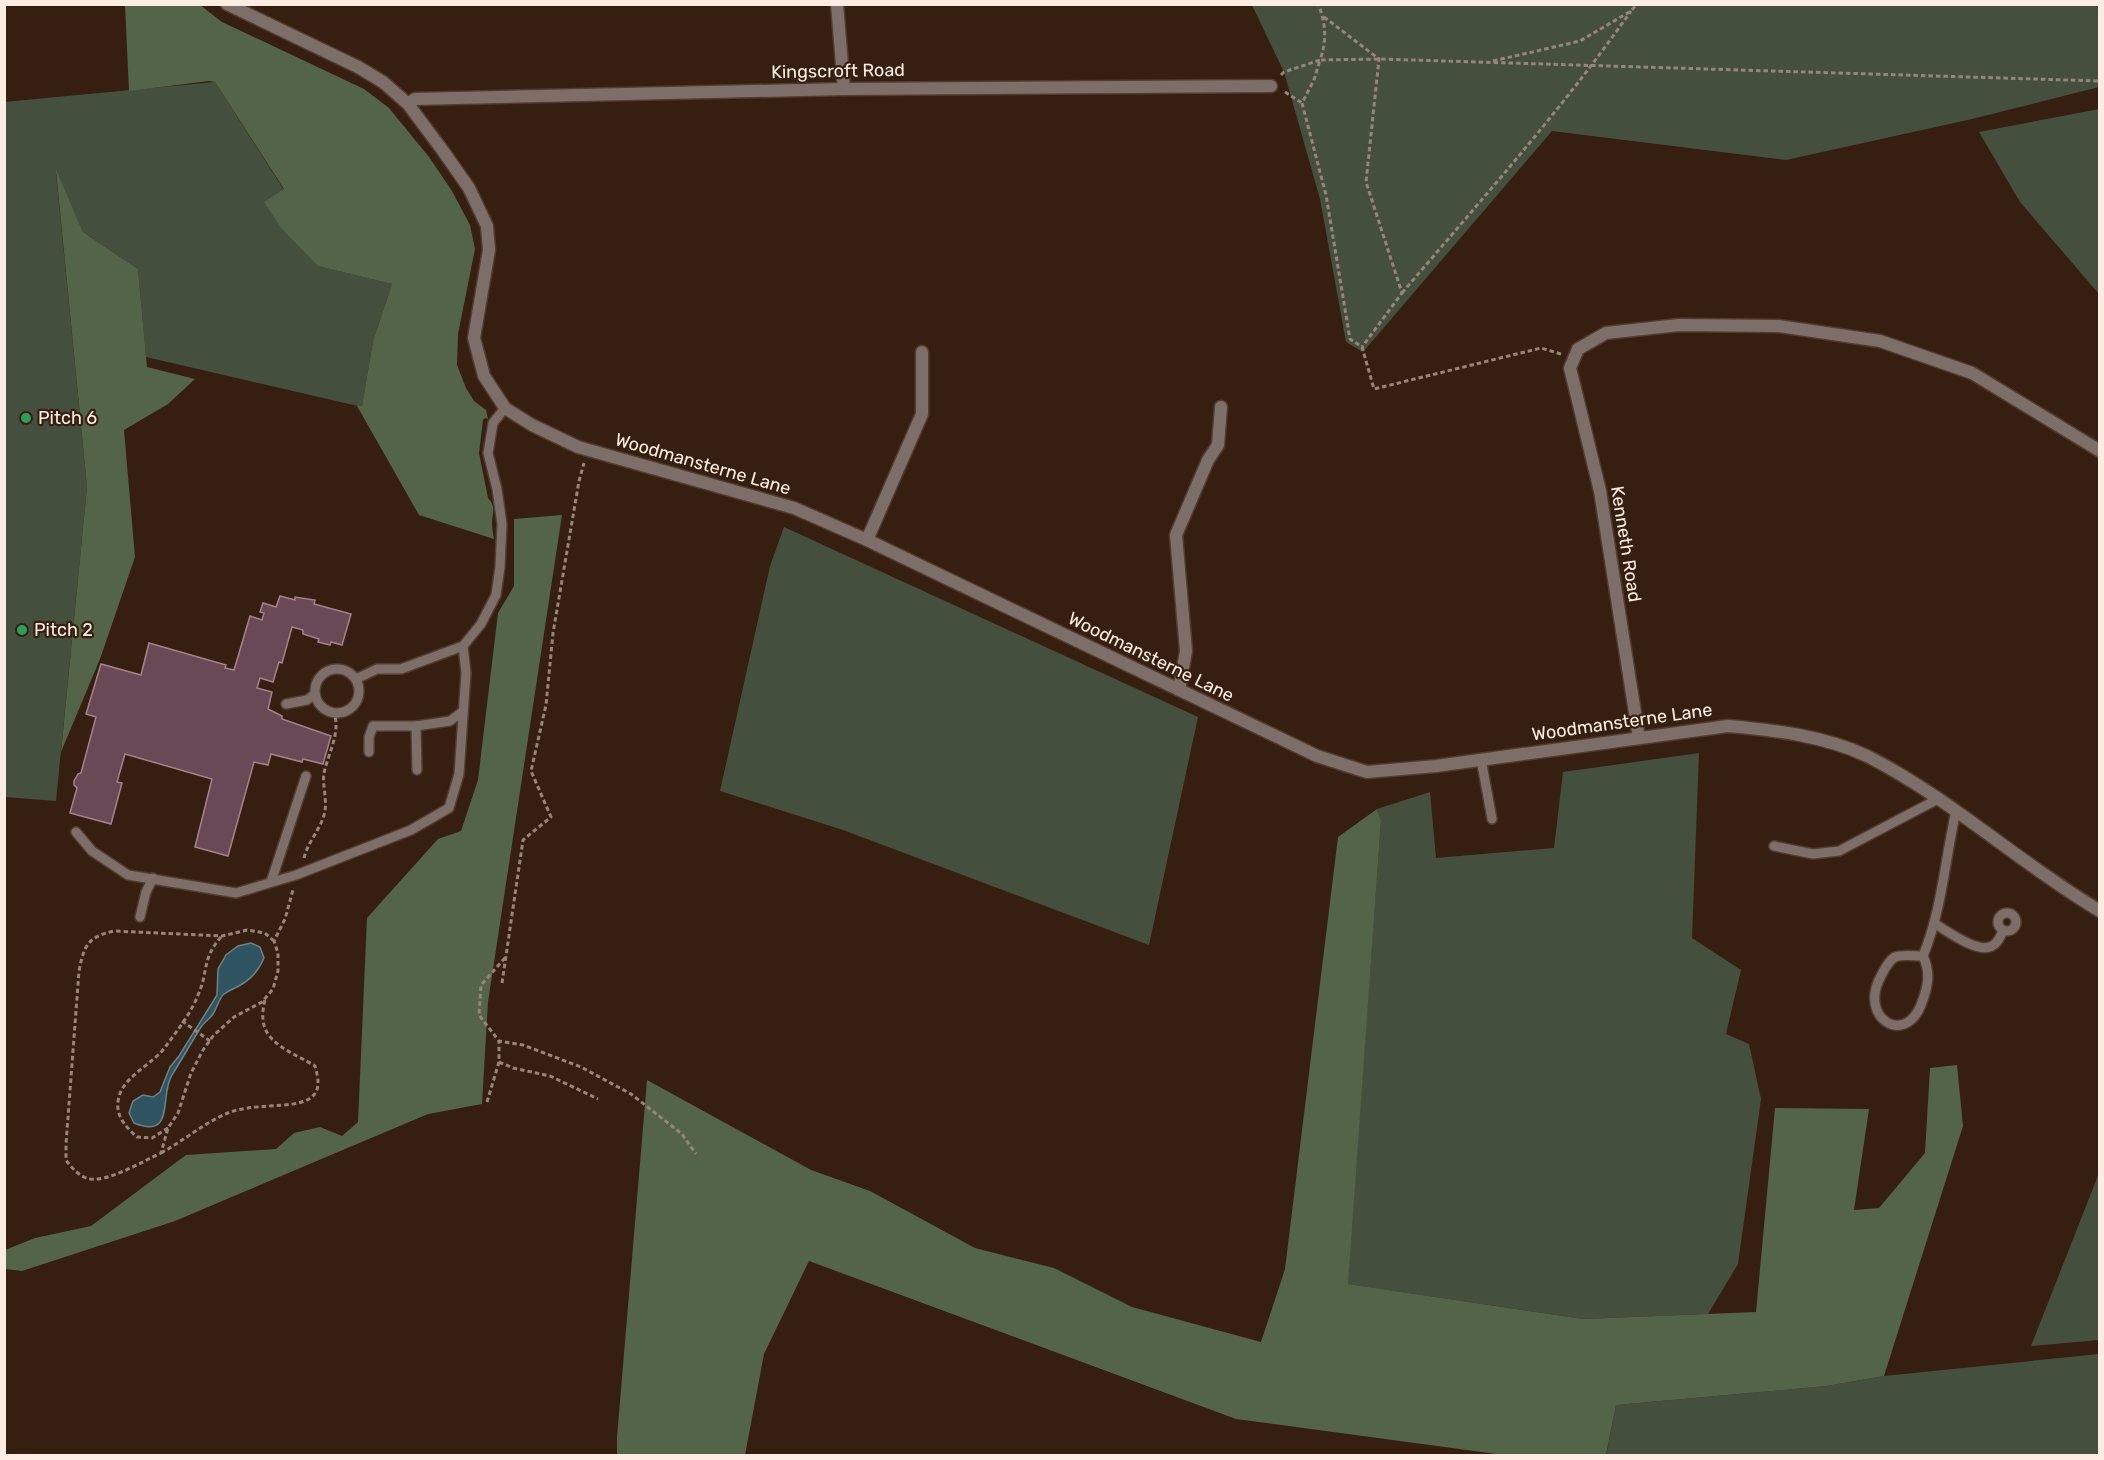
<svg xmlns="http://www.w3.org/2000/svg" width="2104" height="1460" font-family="Rubik,sans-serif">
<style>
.green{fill:#454f3e}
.forest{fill:#546449}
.water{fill:#2f5360;stroke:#6d8187;stroke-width:1.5}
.building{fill:#684955;stroke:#a4828e;stroke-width:1.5}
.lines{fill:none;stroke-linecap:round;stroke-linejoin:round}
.lane-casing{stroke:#523c2d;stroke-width:12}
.street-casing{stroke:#523c2d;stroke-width:15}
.path{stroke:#988478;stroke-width:3;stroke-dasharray:4.5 3;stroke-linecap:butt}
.lane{stroke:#7d6e69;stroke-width:9}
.street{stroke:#7d6e69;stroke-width:12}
.leisure-dot{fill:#2e9e5b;stroke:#361f10;stroke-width:2}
.labels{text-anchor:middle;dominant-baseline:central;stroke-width:4.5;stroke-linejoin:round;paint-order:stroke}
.street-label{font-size:18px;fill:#fdece2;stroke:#361f10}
.poi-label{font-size:18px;fill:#fdece2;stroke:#361f10;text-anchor:start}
</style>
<rect width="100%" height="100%" fill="#361f10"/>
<g class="green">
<polygon points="1252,5 2099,5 2099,87 1972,119 1786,160 1552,131 1363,352 1346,342 1320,199 1284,72"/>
<polygon points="215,82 284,190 319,266 392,284 373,341 362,407 146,357 138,269 83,232 56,173 87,487 56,801 5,797 4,102"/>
<polygon points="2099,109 2100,109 2099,294 2020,202 1979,132"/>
<polygon points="784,527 1198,717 1149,945 843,830 720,791 770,566"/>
<polygon points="1699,753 1692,938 1741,970 1726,1034 1749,1044 1761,1099 1738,1264 1708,1314 1583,1319 1347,1284 1381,821 1377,809 1430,792 1436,858 1554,848 1563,772"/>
<polygon points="2099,1173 2099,1340 2031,1346"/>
<polygon points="2099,1354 2099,1455 1606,1456 1616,1405 1827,1386 1884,1376"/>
</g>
<g class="forest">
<path d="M 125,5 L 200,5 L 222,22 L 364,89 L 389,108 L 429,157 L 452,191 L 470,225 L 475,249 L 458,334 L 457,365 L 466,388 L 474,401 L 486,410 L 488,419 L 485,418 L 483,420 L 479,453 L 488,498 C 497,508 492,513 492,523 C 492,528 493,534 494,539 L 419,515 L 357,406 L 362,406 L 373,341 L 392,284 L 318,266 L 282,229 L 264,202 L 284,189 L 215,82 L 209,81 L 129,91 Z"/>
<polygon points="56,170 83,232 138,269 147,367 195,379 168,404 124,430 135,557 100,659 61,752 87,487"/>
<polygon points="562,515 488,1002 482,1104 428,1114 175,1221 22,1271 5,1269 5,1250 35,1238 91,1226 186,1155 276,1149 294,1133 320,1127 342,1136 358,1122 367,918 438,839 461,831 478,780 498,613 514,586 514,519"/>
<polygon points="1377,809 1381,821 1348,1284 1583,1319 1756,1312 1775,1108 1869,1109 1854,1210 1879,1208 1925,1153 1930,1068 1957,1065 1963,1126 1884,1376 1827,1386 1616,1405 1606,1455 1504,1455 1236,1419 809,1261 764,1354 745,1455 617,1455 617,1437 647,1080 811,1170 870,1191 975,1248 1054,1268 1132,1307 1261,1342 1285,1269 1338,837"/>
</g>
<path class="water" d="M 251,943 L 260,947 L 264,958 C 258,972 250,980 237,987 C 233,989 228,991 224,994 C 219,998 217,1008 213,1014 C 210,1019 204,1022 201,1027 C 191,1043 182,1059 172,1075 C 159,1095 176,1140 134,1123 L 129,1113 L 133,1101 L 143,1095 L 153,1097 L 160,1092 L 170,1067 L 179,1056 L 217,995 L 218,969 L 226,955 L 238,946 Z"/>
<polygon class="building" points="280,596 295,600 295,597 315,600 314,604 351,614 342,645 331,642 330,645 318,642 319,639 303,634 303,630 292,627 282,663 279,662 273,682 260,678 257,688 272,692 268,709 282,716 282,719 331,736 323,764 303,759 302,762 271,754 268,765 254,762 228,856 195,847 212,779 125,754 117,782 122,783 111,824 70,813 77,788 74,785 74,781 78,774 81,773 96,717 86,714 101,664 141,675 149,643 226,665 225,668 234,670 250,616 262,620 264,613 260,612 263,603 276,607"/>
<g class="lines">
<defs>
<g id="lane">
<circle cx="337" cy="691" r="22"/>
<polyline points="356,679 377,669 401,669 463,646 481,624 496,595 500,567 502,524 497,489 488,453 493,423 505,408"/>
<polyline points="286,704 307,700 315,694"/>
<polyline points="416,726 417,770"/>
<polyline points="369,752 369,737 373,726 416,726 450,721 462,712"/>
<polyline points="1481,759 1492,819"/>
<polyline points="76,832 92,851 128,875 236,893 296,875 411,830 449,808 459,774 466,673 463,646"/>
<polyline points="1774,846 1813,854 1839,851 1938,799"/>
<polyline points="271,882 306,776"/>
<circle cx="2007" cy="922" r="9"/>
<polyline points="140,917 146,892 153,878"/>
<path d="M 1934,923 C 1947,931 1978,954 1992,946 C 1998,943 2001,936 2003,930"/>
<path d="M 1923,956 C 1914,956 1902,954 1895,957 C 1888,961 1884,970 1881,976 C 1858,1017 1904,1047 1921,1005 C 1928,987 1931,973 1923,956 C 1942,910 1945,859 1956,811"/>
</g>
<g id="street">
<path d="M 227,4 L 358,67 L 383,82 L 408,104 L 443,151 L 469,188 L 487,226 L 489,250 L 474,338 L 484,376 L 505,408 L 532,425 L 578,447 L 794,508 L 867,540 L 1317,756 L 1367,772 L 1436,766 L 1728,726 C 1774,730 1825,736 1867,756 C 1950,798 2019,863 2100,911"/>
<polyline points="837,4 844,89"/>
<polyline points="408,104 415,99 844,89 1271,86"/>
<polyline points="867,540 922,414 922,352"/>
<polyline points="1179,690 1186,651 1176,535 1208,460 1218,445 1221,407"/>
<polyline points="1639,738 1600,491 1570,368 1578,349 1606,333 1679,325 1778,326 1880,341 1972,373 2100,451"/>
</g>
</defs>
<use href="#lane" class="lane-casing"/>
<use href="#street" class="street-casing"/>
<g class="path">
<polyline points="1324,17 1379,59 1366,182 1402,293 1362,347"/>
<polyline points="1493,61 1580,41 1631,11 1637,4"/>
<path d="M 1281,75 L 1284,72 L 1320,60 C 1327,41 1326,23 1318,4"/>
<polyline points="1285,92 1302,103"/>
<path d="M 1402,293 C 1481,200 1561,111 1631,11"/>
<polyline points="1561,354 1541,348 1374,389 1362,347 1350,339 1326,195 1302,103 1314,80 1320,60 1379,59 2100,81"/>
<path d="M 304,858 C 308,841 322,828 325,811 C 327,798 322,784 324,773 C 328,754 341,732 334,713"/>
<path d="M 274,941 L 265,933 L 247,930 L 222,936 L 114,931 C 87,937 84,946 79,971 L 66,1144 L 66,1160 C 71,1167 77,1174 86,1178 C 104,1185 143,1161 161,1153 L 168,1128 L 178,1113 L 191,1073 L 203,1050 L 213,1036 L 234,1017 L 262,1002 L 273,989 L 278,971 L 278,953 L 274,941 L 285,919 L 293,890"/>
<polyline points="505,958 481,985 479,1015 499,1041 523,1045 581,1067 631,1094 682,1134 696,1154"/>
<polyline points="502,983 523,840 551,817 531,771 546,705 553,633 579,481 584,463"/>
<polyline points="182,1021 210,1041"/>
<polyline points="499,1062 513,1068 550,1076 598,1099"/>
<polyline points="487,1102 499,1062 499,1041"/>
<path d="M 168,1128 L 152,1138 L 137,1137 C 127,1128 116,1117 118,1102 C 120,1077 153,1065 166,1046 C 177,1031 191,1013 198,995 C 209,971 201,959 222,936"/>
<path d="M 161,1153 C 183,1141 204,1123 228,1113 C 251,1103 292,1109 309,1099 C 322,1091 318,1078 315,1066 C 296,1054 264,1044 263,1019 C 262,1013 264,1005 265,999"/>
</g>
<use href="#lane" class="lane"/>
<use href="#street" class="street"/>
</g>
<g class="leisure-dot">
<circle cx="26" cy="418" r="6"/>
<circle cx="22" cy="630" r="6"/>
</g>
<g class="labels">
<g class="street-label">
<text transform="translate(838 71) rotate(-1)">Kingscroft Road</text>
<text transform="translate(703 464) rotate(16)">Woodmansterne Lane</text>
<text transform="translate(1626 544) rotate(81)">Kenneth Road</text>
<text transform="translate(1151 657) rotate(26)">Woodmansterne Lane</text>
<text transform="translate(1622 722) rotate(-8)">Woodmansterne Lane</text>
</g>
<g class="poi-label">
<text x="38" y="418">Pitch 6</text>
<text x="34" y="630">Pitch 2</text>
</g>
</g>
<rect width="2104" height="1460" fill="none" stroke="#fdece2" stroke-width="12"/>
</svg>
